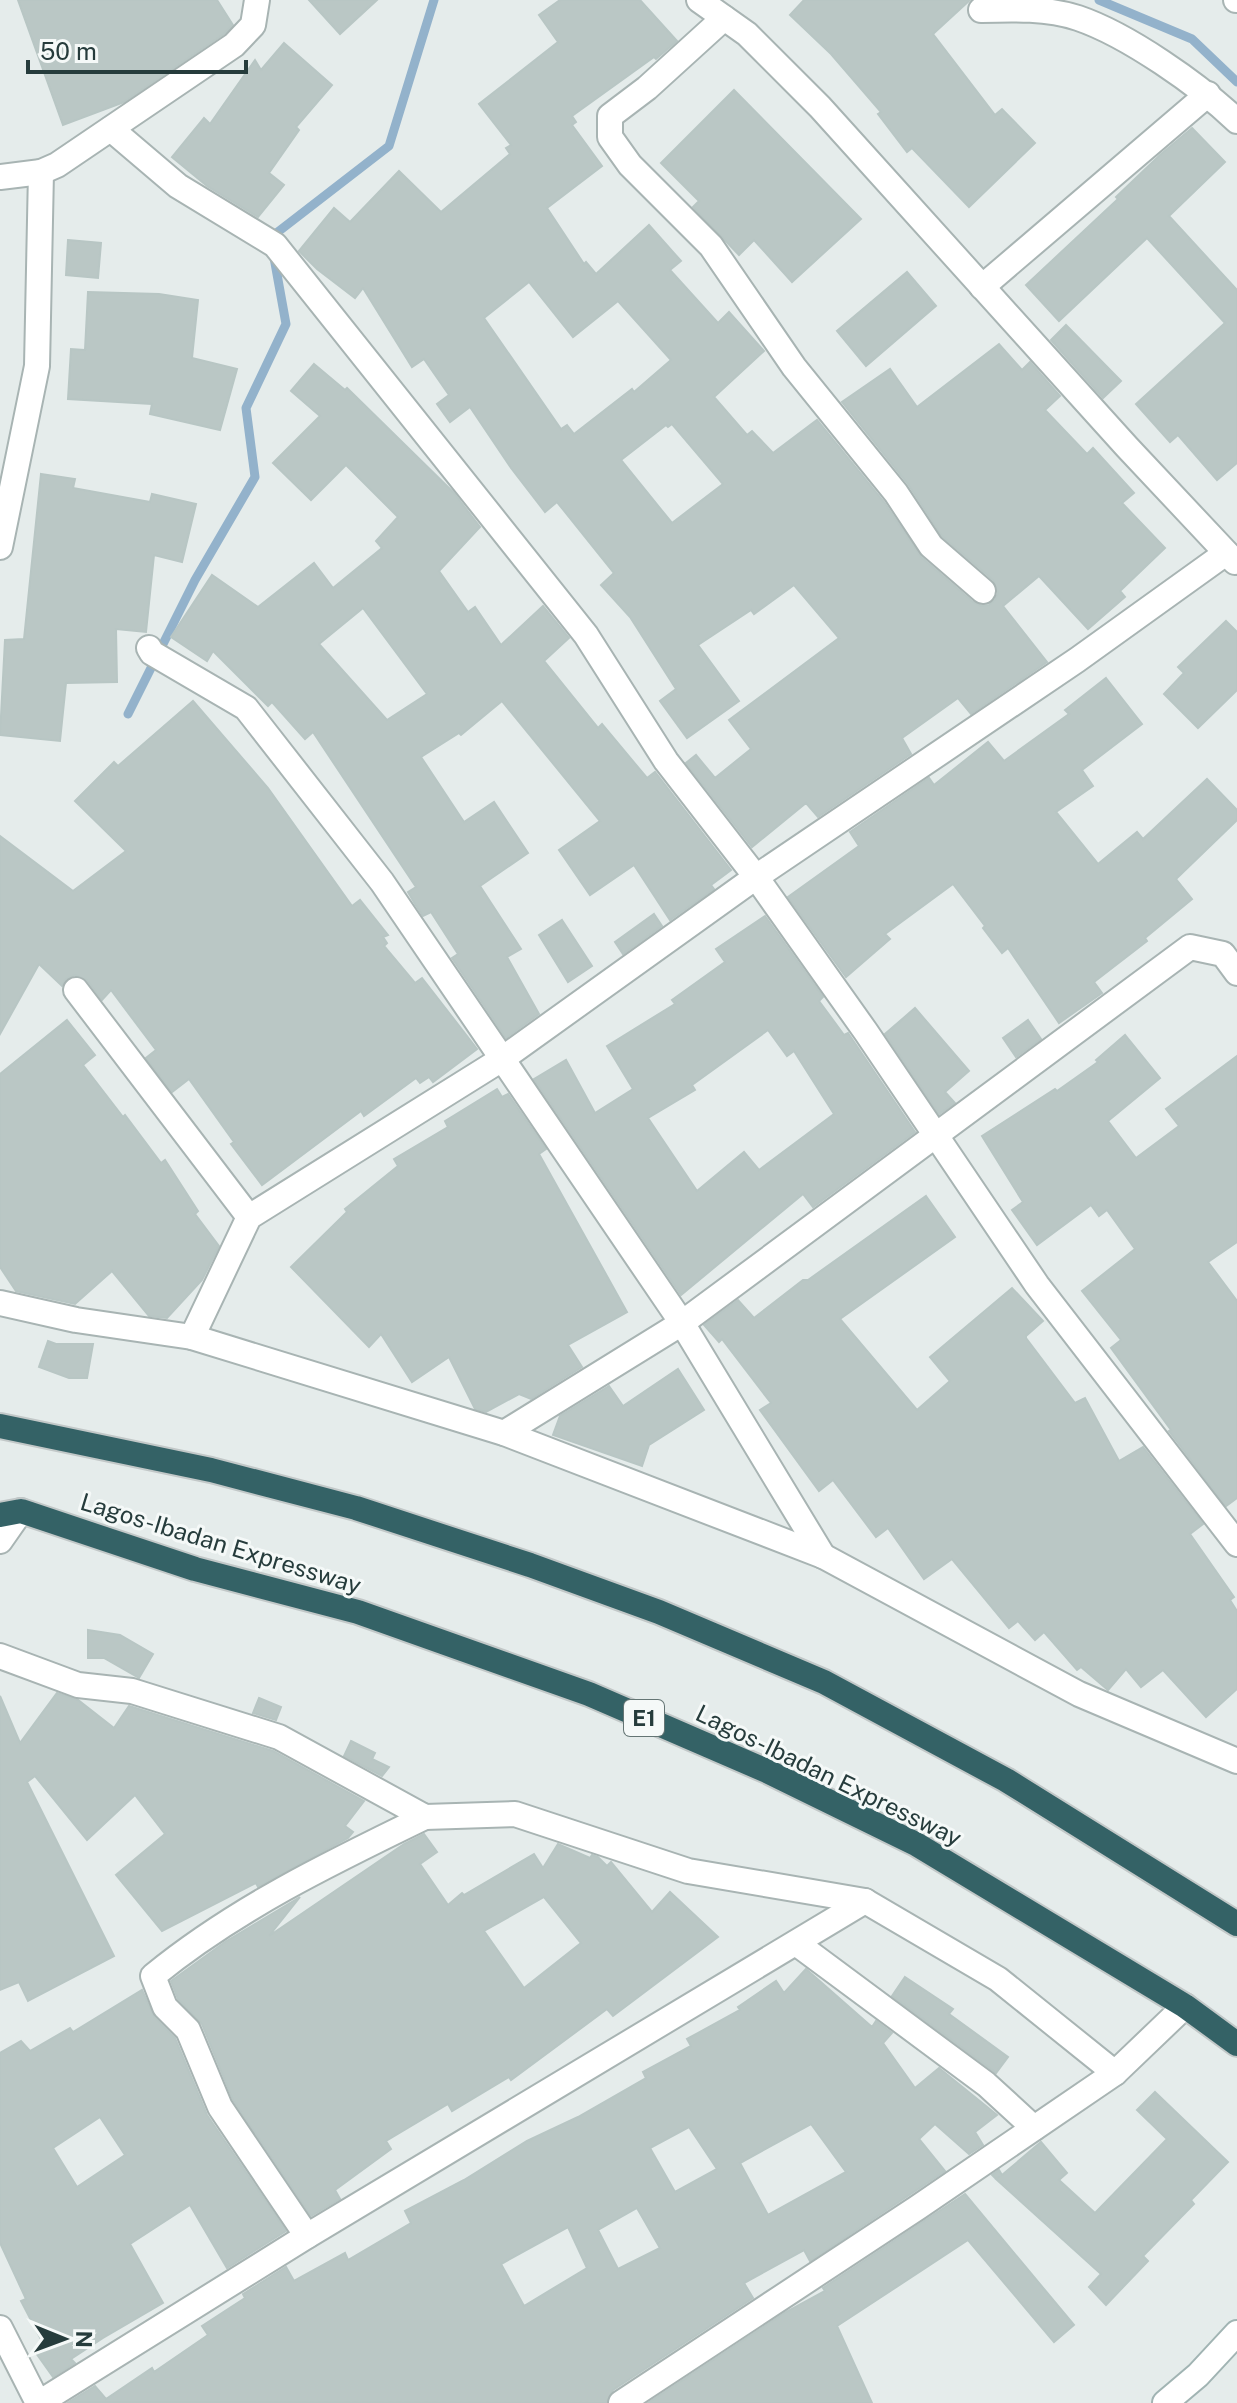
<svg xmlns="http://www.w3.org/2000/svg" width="1237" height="2403" font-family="'Public Sans',sans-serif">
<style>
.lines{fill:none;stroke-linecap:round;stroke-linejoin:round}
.stream{stroke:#93b2cb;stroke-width:9}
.building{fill:#bac7c5;stroke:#b8c6c4;stroke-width:2;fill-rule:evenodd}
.street-casing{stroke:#a8b4b3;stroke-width:28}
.secondary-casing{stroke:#a1b4b3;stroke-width:28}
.highway-casing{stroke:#c2c8c8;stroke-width:28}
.street{stroke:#fff;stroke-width:24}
.secondary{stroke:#fff;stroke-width:24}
.highway{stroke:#346266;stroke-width:24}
.labels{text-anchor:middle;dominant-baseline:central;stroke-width:6;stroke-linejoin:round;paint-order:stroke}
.shield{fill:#f5f9f8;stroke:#647574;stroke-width:2}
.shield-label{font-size:22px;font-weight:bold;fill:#263c3c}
.street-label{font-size:24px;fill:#263c3c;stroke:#f5f9f8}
</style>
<rect width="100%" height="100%" fill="#e5eceb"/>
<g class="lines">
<g class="stream">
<polyline points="1099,0 1192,39 1237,82"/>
<polyline points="270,238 389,146 434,0"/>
<polyline points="128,714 195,580 255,477 246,408 286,324 273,252"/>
</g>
</g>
<g class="building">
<polygon points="18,0 217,0 233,25 224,34 124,102 63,125"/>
<polygon points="309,0 377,0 340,34"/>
<path d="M 560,0 L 640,0 L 677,41 L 656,59 L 654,57 L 572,116 L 576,122 L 572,125 L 602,166 L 547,208 L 584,264 L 586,262 L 596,274 L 649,225 L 681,261 L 670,270 L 718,323 L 729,312 L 764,351 L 714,397 L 747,435 L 752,431 L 773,453 L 817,420 L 884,502 L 921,557 L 973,602 L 981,606 L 989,605 L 995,600 L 998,593 L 993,580 L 942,536 L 908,484 L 842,402 L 890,369 L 917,407 L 999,344 L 1022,370 L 1030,362 L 1060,396 L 1045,410 L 1087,454 L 1093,448 L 1134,493 L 1122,503 L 1165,548 L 1120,591 L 1125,597 L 1088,629 L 1039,576 L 1003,606 L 1047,662 L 971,714 L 958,698 L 902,738 L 911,754 L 818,817 L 806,803 L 752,847 L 686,763 L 696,755 L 715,778 L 751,749 L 729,720 L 839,638 L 794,585 L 754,614 L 751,610 L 698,645 L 739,701 L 687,738 L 660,701 L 676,689 L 630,617 L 601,585 L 614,573 L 557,502 L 545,512 L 511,468 L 470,407 L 450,422 L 437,404 L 449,395 L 424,359 L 412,367 L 363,288 L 355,298 L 317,269 L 299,251 L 334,208 L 350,222 L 399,171 L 441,212 L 510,154 L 506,148 L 511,145 L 479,104 L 558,42 L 539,15 ZM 529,282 L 573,337 L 618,301 L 671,360 L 634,392 L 632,389 L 574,434 L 567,425 L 561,429 L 484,318 ZM 672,424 L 723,484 L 672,523 L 621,460 L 666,425 L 668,427 Z"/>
<polygon points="804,0 970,0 933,34 995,115 1002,109 1035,143 969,207 912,148 907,152 878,114 881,112 831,54 790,15"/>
<polygon points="284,43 332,85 296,127 299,130 269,173 284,185 258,217 207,186 172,157 204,118 210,124 255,60 261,70"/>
<polygon points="734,90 861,219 792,282 754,240 739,255 693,207 699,201 661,163"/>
<polygon points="1192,128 1225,162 1169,216 1237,290 1237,463 1217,480 1178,435 1170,442 1136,404 1225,323 1147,238 1059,321 1026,285 1118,199 1116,197 1160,155"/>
<polygon points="68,240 101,243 98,278 66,275"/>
<polygon points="907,272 936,306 866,366 837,331"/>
<polygon points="88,292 159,294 198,300 192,358 237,369 220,430 150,414 152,404 68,399 71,349 85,350"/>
<polygon points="1066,325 1121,381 1103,398 1051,340"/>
<path d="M 314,364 L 345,390 L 347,388 L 453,492 L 480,527 L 439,571 L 468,612 L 475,607 L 501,645 L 543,606 L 569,638 L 544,661 L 598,728 L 602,724 L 647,778 L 655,772 L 731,870 L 711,885 L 714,889 L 670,920 L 634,865 L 590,895 L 559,850 L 600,821 L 502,701 L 461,735 L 459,733 L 421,757 L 464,822 L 494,802 L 528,853 L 480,886 L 521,949 L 507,957 L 539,1014 L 506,1038 L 452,958 L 458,954 L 431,912 L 423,916 L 415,904 L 408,892 L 416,887 L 313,732 L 305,739 L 272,702 L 268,706 L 213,651 L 207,661 L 171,637 L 212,575 L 258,607 L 314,563 L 333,588 L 382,548 L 376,541 L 398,517 L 346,465 L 311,500 L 273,463 L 320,416 L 291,391 ZM 363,608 L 427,694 L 387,720 L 319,644 Z"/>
<polygon points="41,474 75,479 73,488 150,502 152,494 196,504 182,562 154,555 146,632 116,629 117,682 66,683 60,741 0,735 5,640 24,639"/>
<polygon points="1226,621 1237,632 1237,690 1198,728 1164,694 1184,673 1178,667"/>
<polygon points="1106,678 1142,724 1082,770 1093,786 1056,812 1098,864 1137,832 1143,839 1207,779 1237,810 1237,820 1176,879 1192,899 1145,938 1147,941 1094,982 1102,993 1059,1023 1008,948 1002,953 983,928 985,926 953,884 885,934 890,939 846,977 788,897 859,846 850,832 929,778 934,785 988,742 1004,761 1069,714 1065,710"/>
<polygon points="193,701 268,788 352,906 360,900 388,935 383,937 387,943 384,946 415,983 422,978 477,1049 433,1082 429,1077 420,1083 416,1078 364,1116 361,1111 262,1185 231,1144 234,1142 189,1079 172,1092 146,1058 156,1050 111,990 102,1000 87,980 75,975 66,979 62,986 39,964 0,1034 0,836 73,891 126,851 75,801 114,762 118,766"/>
<polygon points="654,914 662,926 623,954 615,942"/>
<path d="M 765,916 L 823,997 L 819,1001 L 844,1035 L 848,1033 L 915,1132 L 813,1207 L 803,1194 L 681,1295 L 534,1079 L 566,1060 L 595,1113 L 633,1089 L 607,1046 L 675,1004 L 672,1000 L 725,962 L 716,949 ZM 768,1030 L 787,1056 L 794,1051 L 834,1114 L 759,1170 L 744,1152 L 697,1191 L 648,1118 L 695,1090 L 692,1085 Z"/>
<polygon points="562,920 592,966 568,982 539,935"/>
<polygon points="915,1008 969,1071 945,1092 955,1103 939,1114 885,1034"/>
<polygon points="67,1020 95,1055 83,1065 123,1117 125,1115 161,1163 165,1160 198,1211 195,1214 219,1246 202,1280 167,1318 149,1316 112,1271 75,1304 16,1291 0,1267 0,1074"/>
<polygon points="1028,1020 1041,1039 1016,1057 1003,1038"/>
<polygon points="1125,1035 1160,1078 1108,1121 1136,1158 1179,1126 1166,1109 1237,1056 1237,1242 1208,1262 1237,1301 1237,1498 1226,1506 1169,1431 1171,1430 1111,1348 1121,1340 1082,1291 1135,1249 1107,1210 1099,1216 1091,1205 1037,1245 1012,1210 1023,1202 982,1136 1055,1089 1057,1091 1098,1062 1096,1060"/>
<polygon points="497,1089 502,1097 508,1094 546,1149 539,1154 627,1312 568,1345 582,1367 531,1399 519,1394 486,1412 475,1409 449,1357 412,1382 381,1334 369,1347 291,1267 347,1212 345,1209 398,1166 394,1159 448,1127 445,1121"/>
<polygon points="926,1196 955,1237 840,1319 917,1410 950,1381 930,1357 1012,1288 1043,1321 1026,1336 1026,1338 1075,1403 1085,1398 1119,1461 1143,1447 1203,1524 1190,1534 1234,1597 1230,1600 1237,1611 1237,1689 1206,1717 1163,1670 1141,1687 1126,1669 1108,1690 1081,1667 1077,1670 1044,1632 1035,1640 1018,1621 1009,1628 952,1559 924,1579 888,1528 876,1537 833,1480 819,1491 760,1410 771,1403 722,1339 719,1342 704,1325 738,1300 754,1318 803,1280 808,1280"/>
<polygon points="48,1341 56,1344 93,1344 87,1378 69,1378 39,1367"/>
<polygon points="678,1369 704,1410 649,1445 642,1466 553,1435 560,1416 609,1386 623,1406"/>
<polygon points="88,1630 120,1635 153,1654 139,1678 104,1658 88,1658"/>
<polygon points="57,1693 78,1700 114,1728 129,1706 273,1751 364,1801 345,1826 353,1832 348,1838 258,1887 256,1883 162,1931 116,1875 165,1834 135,1795 87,1840 35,1776 27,1782 114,1956 28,2001 19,1982 0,1990 0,1696 20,1743"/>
<polygon points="259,1698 281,1707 276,1720 253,1713"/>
<polygon points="351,1741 375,1753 372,1759 389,1767 382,1776 344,1756"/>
<path d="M 424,1834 L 437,1852 L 420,1864 L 448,1905 L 462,1893 L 464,1895 L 534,1854 L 543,1868 L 558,1844 L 590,1858 L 592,1855 L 598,1857 L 607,1866 L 611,1862 L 652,1912 L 670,1892 L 718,1937 L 613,2016 L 607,2009 L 511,2080 L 509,2077 L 452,2111 L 448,2104 L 386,2141 L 391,2149 L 335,2190 L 340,2199 L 311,2216 L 233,2100 L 202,2024 L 178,1999 L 171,1981 L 225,1942 L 300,1897 L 269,1936 L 404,1844 ZM 544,1897 L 581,1943 L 524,1988 L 484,1931 Z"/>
<path d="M 806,1969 L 872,2027 L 876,2021 L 892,2033 L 883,2043 L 915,2088 L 939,2068 L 997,2115 L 975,2132 L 983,2145 L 969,2154 L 935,2124 L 919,2139 L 945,2171 L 810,2261 L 804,2250 L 744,2283 L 753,2298 L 613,2390 L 606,2403 L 69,2402 L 95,2386 L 106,2399 L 152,2368 L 154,2372 L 208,2335 L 202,2326 L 245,2298 L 243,2294 L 286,2267 L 294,2281 L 345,2253 L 348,2260 L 411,2223 L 405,2211 L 464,2180 L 527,2141 L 578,2117 L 646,2078 L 643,2072 L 691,2046 L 687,2039 L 740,2010 L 738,2007 L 776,1981 L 784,1993 ZM 811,2124 L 846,2172 L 768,2215 L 740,2163 ZM 689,2127 L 717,2169 L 675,2192 L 650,2148 ZM 637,2208 L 660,2248 L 618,2269 L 598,2230 ZM 568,2227 L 587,2268 L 524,2306 L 501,2264 Z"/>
<polygon points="905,1977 953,2009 949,2014 1008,2057 996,2073 892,1996"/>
<path d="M 142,1990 L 154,2017 L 175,2038 L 207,2115 L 286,2231 L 227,2268 L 190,2205 L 130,2244 L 163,2303 L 103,2338 L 71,2359 L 75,2363 L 53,2377 L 36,2353 L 45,2347 L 21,2301 L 26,2299 L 0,2243 L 0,2053 L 21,2041 L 30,2051 L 70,2028 L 73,2032 ZM 100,2117 L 125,2155 L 77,2187 L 53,2148 Z"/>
<polygon points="1155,2092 1228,2162 1191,2200 1194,2204 1143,2256 1148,2261 1106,2305 1089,2287 1101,2274 996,2179 1000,2176 996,2179 992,2175 999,2170 1002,2175 1041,2142 1067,2173 1059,2180 1095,2213 1167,2139 1137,2110"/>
<polygon points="965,2194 1074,2325 1054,2342 968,2240 837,2326 872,2403 648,2403 786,2312 825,2291 823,2288"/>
</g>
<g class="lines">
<defs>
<g id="street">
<polyline points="699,0 747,34 820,107 1127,447 1235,562"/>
<polyline points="1236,0 1237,0"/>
<path d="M 981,10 C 1014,9 1047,8 1078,18 C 1128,35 1199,85 1237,121"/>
<polyline points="724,18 647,88 610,116 610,137 630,165 711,246 794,367 896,493 931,546 983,591"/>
<polyline points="111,129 178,186 275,245 586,635 666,761 756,877 866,1032 1037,1285 1237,1544"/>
<polyline points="0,177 41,172 57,165 234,45 253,25 257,0"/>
<polyline points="982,287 1208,94"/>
<polyline points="0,547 37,366 41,172"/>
<polyline points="149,648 152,653 246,708 382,882 682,1323 823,1556"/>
<polyline points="76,990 249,1217"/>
<polyline points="0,1303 76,1320 192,1337 504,1433 823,1556 1079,1694 1237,1761"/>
<polyline points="192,1337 249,1217 502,1059 756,877 1077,660 1226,553"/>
<polyline points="504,1433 682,1323 1190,947 1223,954 1237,973"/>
<polyline points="0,1541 21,1511"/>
<polyline points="0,1656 78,1685 132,1691 279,1737 425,1817 515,1814 688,1871 865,1901 998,1979 1115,2073"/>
<polyline points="796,1943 986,2084 1034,2128"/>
<path d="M 307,2236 L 220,2107 L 188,2030 L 165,2007 L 153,1976 C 235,1909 330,1863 425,1817"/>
<polyline points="0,2328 38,2403"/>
<polyline points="39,2403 307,2236 865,1901"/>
<polyline points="621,2403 917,2208 1115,2073 1185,2006"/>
</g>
<polyline id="secondary" points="1165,2403 1198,2375 1237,2333"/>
<g id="highway">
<polyline points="0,1426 211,1470 356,1508 530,1565 659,1612 824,1682 1006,1780 1237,1924"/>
<polyline points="0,1515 21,1511 195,1569 358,1612 589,1694 767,1771 916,1844 1185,2006 1237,2044"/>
</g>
</defs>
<use href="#street" class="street-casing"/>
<use href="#secondary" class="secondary-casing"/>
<use href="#highway" class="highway-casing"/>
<use href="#street" class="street"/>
<use href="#secondary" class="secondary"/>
<use href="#highway" class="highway"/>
</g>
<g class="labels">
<rect class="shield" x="624" y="1700" width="40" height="36" rx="6"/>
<g class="shield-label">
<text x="644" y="1718">E1</text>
</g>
<g class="street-label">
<text transform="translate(221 1543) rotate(17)">Lagos-Ibadan Expressway</text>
<text transform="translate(829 1775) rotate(26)">Lagos-Ibadan Expressway</text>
</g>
</g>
<g transform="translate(64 2339) rotate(91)" stroke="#f5f9f8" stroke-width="6" paint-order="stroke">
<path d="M0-6L14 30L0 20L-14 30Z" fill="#263c3c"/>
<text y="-12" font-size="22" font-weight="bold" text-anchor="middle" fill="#263c3c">N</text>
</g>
<path d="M28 60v12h218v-12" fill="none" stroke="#263c3c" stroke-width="4"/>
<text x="40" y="60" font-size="24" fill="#263c3c" stroke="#f5f9f8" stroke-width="6" paint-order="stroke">50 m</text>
</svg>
